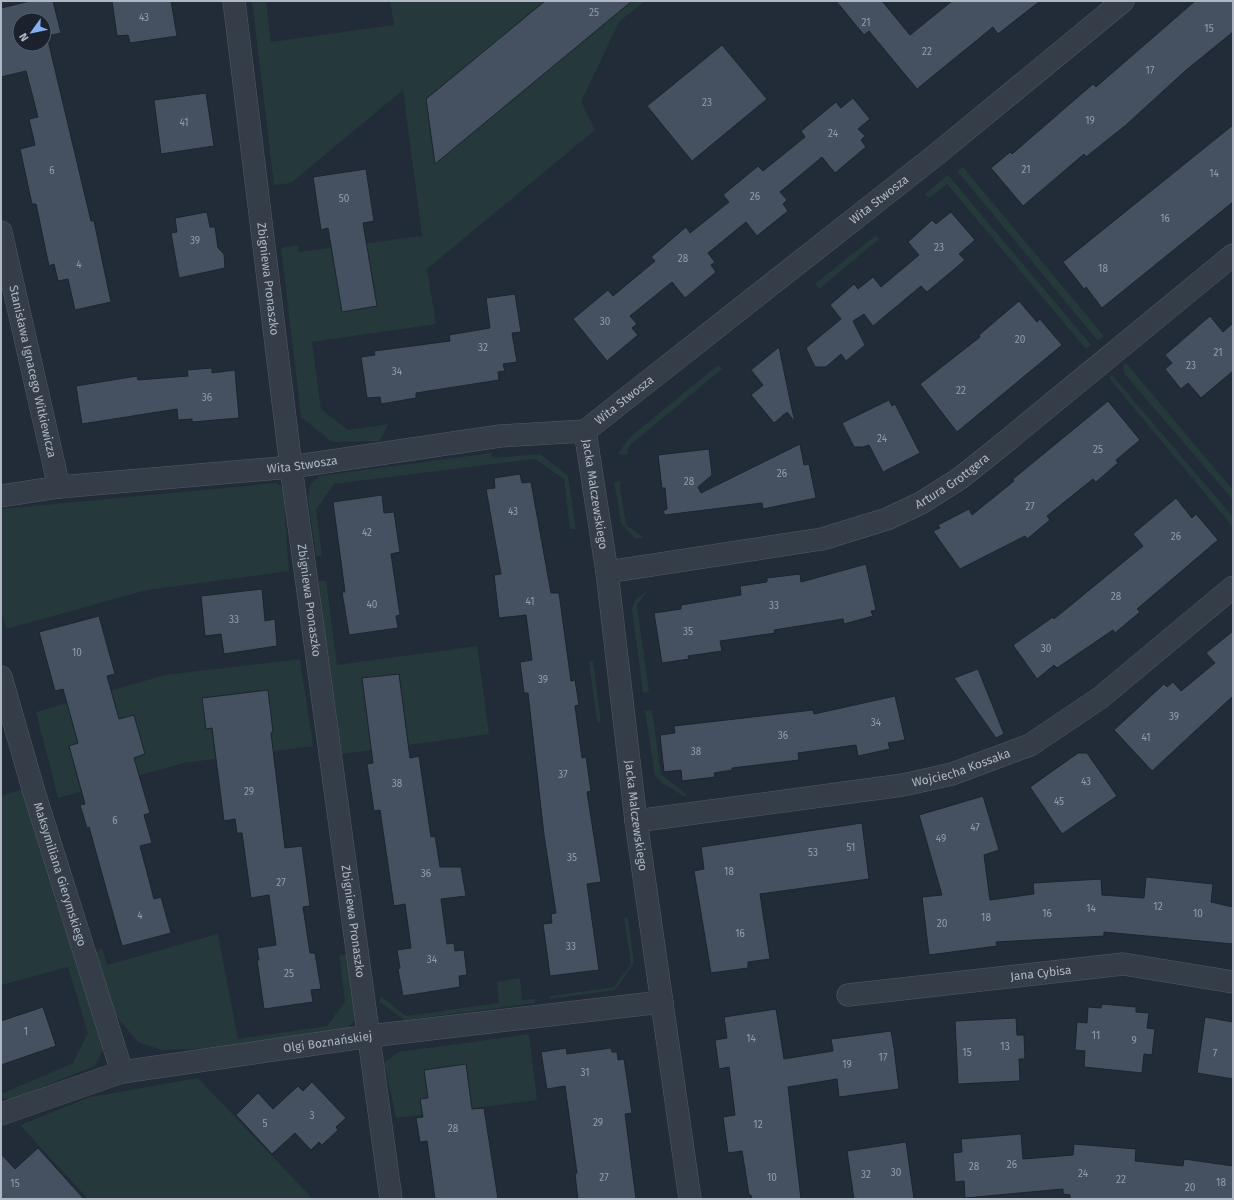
<svg xmlns="http://www.w3.org/2000/svg" width="1234" height="1200" font-family="'Fira Sans',sans-serif">
<style>
.green{fill:#25383a}
.building{fill:#455060;stroke:#1d242f;fill-rule:evenodd}
.lines{fill:none;stroke-linecap:round;stroke-linejoin:round}
.street-casing{stroke:#535a66;stroke-width:23}
.street{stroke:#353d48;stroke-width:22}
.labels{text-anchor:middle;dominant-baseline:central;stroke-width:4;stroke-linejoin:round;paint-order:stroke}
.number-label{font-size:10px;fill:#959dac}
.street-label{font-size:12px;fill:#b0b7c5;stroke:#1b222d}
</style>
<rect width="100%" height="100%" fill="#222b38"/>
<g class="green">
<polygon points="252,1 266,1 271,42 394,25 390,1 645,1 619,22 581,102 595,130 427,269 436,324 312,342 321,409 348,430 388,424 380,441 332,442 301,417 281,248 298,245 299,252 422,236 403,90 291,183 274,185"/>
<polygon points="963,167 1104,336 1098,341 957,171"/>
<polygon points="948,175 1091,345 1086,349 947,184 929,198 925,194"/>
<polygon points="876,235 879,239 819,289 815,284"/>
<polygon points="1126,363 1233,490 1233,500 1124,373 1123,366"/>
<polygon points="718,365 722,369 629,446 627,455 618,454 630,437"/>
<polygon points="1112,375 1233,517 1233,527 1109,378"/>
<polygon points="491,453 493,458 540,454 568,476 576,529 570,529 564,479 535,459 334,484 316,510 322,556 316,556 308,497 310,485 319,476"/>
<polygon points="621,481 620,486 626,525 644,538 635,538 621,523 614,482"/>
<polygon points="276,483 283,488 289,571 147,590 6,629 1,612 1,509"/>
<polygon points="318,581 326,581 337,665 477,646 489,734 342,754"/>
<polygon points="649,589 637,605 649,692 643,693 632,609 635,600"/>
<polygon points="300,659 313,746 184,763 58,798 36,712 165,675"/>
<polygon points="589,661 593,661 601,722 597,722"/>
<polygon points="652,710 661,774 687,795 684,796 662,783 655,775 645,711"/>
<polygon points="26,788 106,1042 95,1066 9,1100 1,1097 1,1094 73,1063 88,1033 68,967 1,985 1,796"/>
<polygon points="624,917 628,918 634,963 615,990 550,999 550,996 614,987 631,964"/>
<polygon points="218,934 238,1039 327,1026 345,1001 339,955 347,954 356,1019 345,1030 219,1048 161,1050 138,1042 116,1016 94,954 102,948 107,965"/>
<polygon points="520,978 522,1000 535,999 535,1003 405,1020 379,1002 381,996 406,1016 499,1003 497,982"/>
<polygon points="529,1034 537,1100 396,1118 384,1062 399,1052"/>
<polygon points="198,1078 313,1199 88,1199 20,1125 90,1097"/>
</g>
<g class="building">
<path d="M 30,1 L 53,1 L 61,33 L 47,36 L 91,221 L 94,221 L 111,302 L 75,310 L 68,279 L 58,281 L 54,264 L 49,266 L 36,204 L 32,204 L 20,149 L 35,145 L 29,119 L 38,117 L 26,71 L 1,77 L 1,8 ZM 20,20 L 44,20 L 44,44 L 20,44 Z"/>
<polygon points="112,1 171,1 177,36 130,43 128,35 117,36"/>
<polygon points="545,1 632,1 435,164 426,99"/>
<polygon points="836,1 882,1 910,35 952,1 1040,1 998,34 993,27 917,89 869,31 864,35"/>
<polygon points="1195,1 1233,1 1233,32 1185,71 1126,125 1086,157 1084,154 1023,206 991,168 1010,152 1012,154 1093,84 1096,87"/>
<polygon points="722,45 767,99 692,161 647,106"/>
<polygon points="206,93 214,146 161,154 154,100"/>
<polygon points="853,98 870,119 858,129 865,136 861,140 866,147 835,173 822,157 780,192 787,200 783,204 788,211 757,236 746,222 708,253 715,262 711,265 716,272 685,298 672,282 630,316 637,324 632,328 638,335 607,361 573,319 608,290 613,296 655,261 651,257 686,227 690,233 729,202 723,195 758,166 763,171 805,137 801,131 836,102 841,108"/>
<polygon points="1233,125 1233,202 1102,308 1086,287 1084,289 1063,262"/>
<polygon points="366,169 374,221 363,223 377,306 342,312 328,228 321,230 313,177"/>
<polygon points="207,212 210,227 215,227 218,248 224,254 225,268 179,278 171,233 177,232 175,218"/>
<polygon points="951,212 975,240 959,254 965,260 927,292 921,286 873,326 864,314 853,321 865,345 846,361 841,354 826,367 815,367 806,348 841,319 830,305 854,284 858,289 873,277 881,287 919,255 908,242 932,220 936,224"/>
<polygon points="515,294 521,332 512,333 517,362 503,364 505,371 498,372 499,380 416,393 416,398 381,404 380,397 367,398 361,357 375,355 374,351 450,341 449,335 490,328 486,298"/>
<polygon points="1019,301 1037,322 1040,319 1062,345 957,432 920,384 980,337 979,335"/>
<polygon points="1210,316 1223,332 1233,323 1233,371 1201,398 1188,383 1181,389 1165,369 1172,363 1165,355"/>
<polygon points="779,347 791,405 795,422 787,412 774,423 751,395 763,385 751,370"/>
<polygon points="212,368 212,373 235,370 239,418 192,422 192,419 178,420 177,409 82,424 76,386 137,376 138,380 188,376 187,370"/>
<polygon points="889,400 892,406 895,404 920,453 883,472 869,445 863,447 854,447 842,423"/>
<polygon points="1108,401 1140,440 1116,460 1118,463 1096,482 1093,479 1047,516 1050,520 1027,539 1025,536 960,569 933,531 940,528 938,525 969,509 972,515 1014,481 1013,479"/>
<polygon points="800,444 804,465 809,464 816,498 763,509 762,503 665,515 663,511 667,509 665,488 662,488 658,455 709,449 712,475 698,487 701,493"/>
<polygon points="520,474 522,483 531,482 551,593 559,593 571,681 575,680 579,705 575,706 582,758 586,757 591,791 587,792 601,882 587,884 599,970 550,976 543,924 552,923 551,914 556,913 544,835 528,693 524,693 520,662 532,660 526,615 499,618 494,575 501,574 486,489 495,488 494,478"/>
<polygon points="382,495 384,513 394,512 400,552 391,554 400,615 396,616 398,628 349,635 342,592 345,592 333,502"/>
<polygon points="1176,498 1192,518 1196,514 1218,540 1137,609 1140,612 1115,633 1113,630 1057,668 1054,665 1037,679 1013,645 1053,617 1054,619 1143,546 1133,534"/>
<polygon points="866,564 876,610 871,611 873,616 844,624 843,619 774,630 775,633 720,641 722,651 688,656 689,659 662,663 654,613 681,609 681,605 741,595 740,586 767,582 767,578 800,574 801,582"/>
<polygon points="262,589 265,621 275,619 277,646 224,654 221,634 205,636 201,596"/>
<polygon points="99,616 115,674 107,676 119,719 134,715 145,754 134,758 150,813 144,815 152,843 140,846 154,899 161,897 171,933 122,946 89,827 87,828 80,805 85,804 69,746 78,743 63,689 55,691 39,632"/>
<polygon points="1233,631 1233,696 1152,771 1114,730 1164,684 1167,687 1173,682 1181,691 1215,663 1206,653"/>
<polygon points="978,669 1004,734 996,738 954,678"/>
<polygon points="399,674 410,758 419,756 431,837 435,836 440,867 461,867 466,896 441,899 447,944 454,943 455,951 464,950 467,975 459,976 460,987 403,996 398,969 400,968 397,950 411,948 405,904 394,906 380,810 374,811 367,764 373,763 362,678"/>
<polygon points="268,690 273,732 271,733 285,848 302,846 310,906 303,907 310,953 315,953 321,989 311,990 313,1002 264,1009 257,960 259,960 257,948 276,945 269,895 251,898 242,833 237,833 235,819 224,821 212,728 206,729 202,698"/>
<polygon points="895,696 905,740 888,743 890,749 858,756 856,745 798,753 799,760 732,768 732,770 714,773 715,777 682,781 681,770 664,772 660,735 675,733 674,726 813,710 814,714"/>
<polygon points="1078,753 1087,753 1117,796 1062,834 1030,787"/>
<polygon points="983,796 999,850 984,855 990,900 1034,894 1033,883 1101,879 1102,895 1144,898 1146,877 1213,884 1211,902 1233,907 1233,944 1104,932 1104,936 996,942 997,946 929,955 922,897 942,895 919,815"/>
<polygon points="862,823 869,879 760,894 770,959 748,962 748,968 711,973 694,871 704,869 701,847"/>
<polygon points="1102,1004 1136,1007 1136,1012 1149,1013 1147,1028 1155,1029 1152,1055 1144,1054 1142,1073 1084,1067 1085,1051 1075,1050 1077,1022 1087,1023 1088,1007 1101,1008"/>
<polygon points="43,1007 56,1046 1,1065 1,1021"/>
<polygon points="776,1009 784,1059 833,1051 831,1039 891,1031 894,1048 899,1089 839,1097 837,1079 788,1087 801,1199 752,1199 751,1195 749,1195 742,1151 728,1153 723,1117 735,1115 729,1067 719,1069 715,1040 727,1038 724,1017"/>
<polygon points="1205,1017 1233,1022 1233,1079 1197,1073"/>
<polygon points="1016,1018 1017,1035 1024,1035 1025,1059 1019,1059 1020,1081 958,1084 955,1021"/>
<polygon points="566,1048 567,1054 611,1048 612,1052 617,1052 618,1060 624,1059 632,1113 625,1114 636,1199 578,1199 575,1174 577,1173 565,1086 547,1089 541,1052"/>
<polygon points="466,1064 472,1109 484,1108 498,1199 435,1199 427,1141 420,1142 416,1118 423,1117 420,1099 428,1098 424,1070"/>
<polygon points="312,1082 346,1118 336,1127 338,1130 322,1145 319,1142 311,1150 295,1133 272,1154 236,1115 258,1093 273,1109 298,1086 303,1091"/>
<polygon points="1021,1134 1023,1159 1073,1155 1074,1144 1136,1149 1135,1161 1183,1166 1184,1159 1233,1166 1233,1199 1070,1199 1070,1195 1063,1194 1063,1189 965,1198 964,1181 955,1182 953,1153 962,1152 961,1139"/>
<polygon points="906,1142 914,1199 854,1199 847,1151"/>
<polygon points="38,1148 84,1199 1,1199 1,1154 15,1169"/>
</g>
<g class="lines">
<defs>
<g id="street">
<path id="s1" d="M 234,1 L 291,467 L 391,1199"/>
<path id="s2" d="M 1,232 L 59,487"/>
<path id="s3" d="M 585,431 L 607,572 L 636,821 L 690,1199"/>
<path id="s4" d="M 1,496 L 59,487 L 291,467 L 500,436 L 585,431 L 937,154 L 1123,1"/>
<path id="s5" d="M 607,572 L 822,539 L 887,519 L 921,503 L 959,479 L 998,448 L 1233,255"/>
<path id="s6" d="M 1,677 L 34,792 L 122,1072"/>
<path id="s7" d="M 636,821 L 903,785 L 952,774 L 1030,745 L 1100,698 L 1233,587"/>
<path id="s8" d="M 848,995 L 1123,964 L 1233,982"/>
<path id="s9" d="M 1,1114 L 122,1072 L 370,1036 L 662,1002"/>
</g>
</defs>
<use href="#street" class="street-casing"/>
<use href="#street" class="street"/>
</g>
<g class="labels">
<g class="number-label">
<text x="594" y="13">25</text>
<text x="144" y="18">43</text>
<text x="866" y="23">21</text>
<text x="1209" y="29">15</text>
<text x="927" y="52">22</text>
<text x="1150" y="71">17</text>
<text x="707" y="103">23</text>
<text x="1090" y="121">19</text>
<text x="184" y="123">41</text>
<text x="833" y="134">24</text>
<text x="1026" y="170">21</text>
<text x="52" y="171">6</text>
<text x="1214" y="174">14</text>
<text x="755" y="197">26</text>
<text x="344" y="199">50</text>
<text x="1165" y="219">16</text>
<text x="195" y="241">39</text>
<text x="939" y="248">23</text>
<text x="683" y="259">28</text>
<text x="79" y="265">4</text>
<text x="1103" y="269">18</text>
<text x="605" y="322">30</text>
<text x="1020" y="340">20</text>
<text x="483" y="348">32</text>
<text x="1218" y="353">21</text>
<text x="1191" y="366">23</text>
<text x="397" y="372">34</text>
<text x="961" y="391">22</text>
<text x="207" y="398">36</text>
<text x="882" y="439">24</text>
<text x="1098" y="450">25</text>
<text x="782" y="474">26</text>
<text x="689" y="482">28</text>
<text x="1030" y="507">27</text>
<text x="513" y="512">43</text>
<text x="367" y="533">42</text>
<text x="1176" y="537">26</text>
<text x="1116" y="597">28</text>
<text x="530" y="602">41</text>
<text x="372" y="605">40</text>
<text x="774" y="606">33</text>
<text x="234" y="620">33</text>
<text x="688" y="632">35</text>
<text x="1046" y="649">30</text>
<text x="77" y="653">10</text>
<text x="543" y="680">39</text>
<text x="1174" y="717">39</text>
<text x="876" y="723">34</text>
<text x="783" y="736">36</text>
<text x="1146" y="738">41</text>
<text x="696" y="752">38</text>
<text x="563" y="775">37</text>
<text x="1086" y="782">43</text>
<text x="397" y="784">38</text>
<text x="249" y="792">29</text>
<text x="1059" y="802">45</text>
<text x="115" y="821">6</text>
<text x="975" y="828">47</text>
<text x="941" y="839">49</text>
<text x="851" y="848">51</text>
<text x="813" y="853">53</text>
<text x="572" y="858">35</text>
<text x="729" y="872">18</text>
<text x="426" y="874">36</text>
<text x="281" y="883">27</text>
<text x="1158" y="907">12</text>
<text x="1091" y="909">14</text>
<text x="1047" y="914">16</text>
<text x="1198" y="914">10</text>
<text x="140" y="916">4</text>
<text x="986" y="918">18</text>
<text x="942" y="924">20</text>
<text x="740" y="934">16</text>
<text x="571" y="947">33</text>
<text x="432" y="960">34</text>
<text x="289" y="974">25</text>
<text x="26" y="1032">1</text>
<text x="1096" y="1036">11</text>
<text x="751" y="1039">14</text>
<text x="1134" y="1041">9</text>
<text x="1005" y="1047">13</text>
<text x="967" y="1053">15</text>
<text x="1215" y="1054">7</text>
<text x="883" y="1058">17</text>
<text x="847" y="1065">19</text>
<text x="585" y="1073">31</text>
<text x="312" y="1116">3</text>
<text x="598" y="1123">29</text>
<text x="265" y="1124">5</text>
<text x="758" y="1125">12</text>
<text x="453" y="1129">28</text>
<text x="1012" y="1165">26</text>
<text x="974" y="1167">28</text>
<text x="896" y="1173">30</text>
<text x="1083" y="1174">24</text>
<text x="866" y="1175">32</text>
<text x="604" y="1178">27</text>
<text x="772" y="1178">10</text>
<text x="1121" y="1180">22</text>
<text x="1221" y="1183">18</text>
<text x="15" y="1184">15</text>
<text x="1190" y="1188">20</text>
</g>
<g class="street-label">
<text stroke="none"><textPath href="#s4" startOffset="962">Wita Stwosza</textPath></text>
<text stroke="none"><textPath href="#s1" startOffset="280">Zbigniewa Pronaszko</textPath></text>
<text stroke="none"><textPath href="#s2" startOffset="143">Stanisława Ignacego Witkiewicza</textPath></text>
<text stroke="none"><textPath href="#s4" startOffset="638">Wita Stwosza</textPath></text>
<text stroke="none"><textPath href="#s4" startOffset="303">Wita Stwosza</textPath></text>
<text stroke="none"><textPath href="#s5" startOffset="361">Artura Grottgera</textPath></text>
<text stroke="none"><textPath href="#s3" startOffset="64">Jacka Malczewskiego</textPath></text>
<text stroke="none"><textPath href="#s1" startOffset="604">Zbigniewa Pronaszko</textPath></text>
<text stroke="none"><textPath href="#s7" startOffset="330">Wojciecha Kossaka</textPath></text>
<text stroke="none"><textPath href="#s3" startOffset="388">Jacka Malczewskiego</textPath></text>
<text stroke="none"><textPath href="#s6" startOffset="206">Maksymiliana Gierymskiego</textPath></text>
<text stroke="none"><textPath href="#s1" startOffset="928">Zbigniewa Pronaszko</textPath></text>
<text stroke="none"><textPath href="#s8" startOffset="194">Jana Cybisa</textPath></text>
<text stroke="none"><textPath href="#s9" startOffset="336">Olgi Boznańskiej</textPath></text>
</g>
</g>
<rect width="1234" height="1200" fill="none" stroke="#b0b7c5" stroke-width="4"/>
<g transform="translate(32 32) rotate(237)"><circle r="19" fill="#1b222d" stroke="#575e6a"/>
<path d="M0-3L7 15L0 10L-7 15Z" fill="#86aef3"/>
<text y="-6" font-size="11" font-weight="bold" text-anchor="middle" fill="#b0b7c5">N</text>
</g>
</svg>
